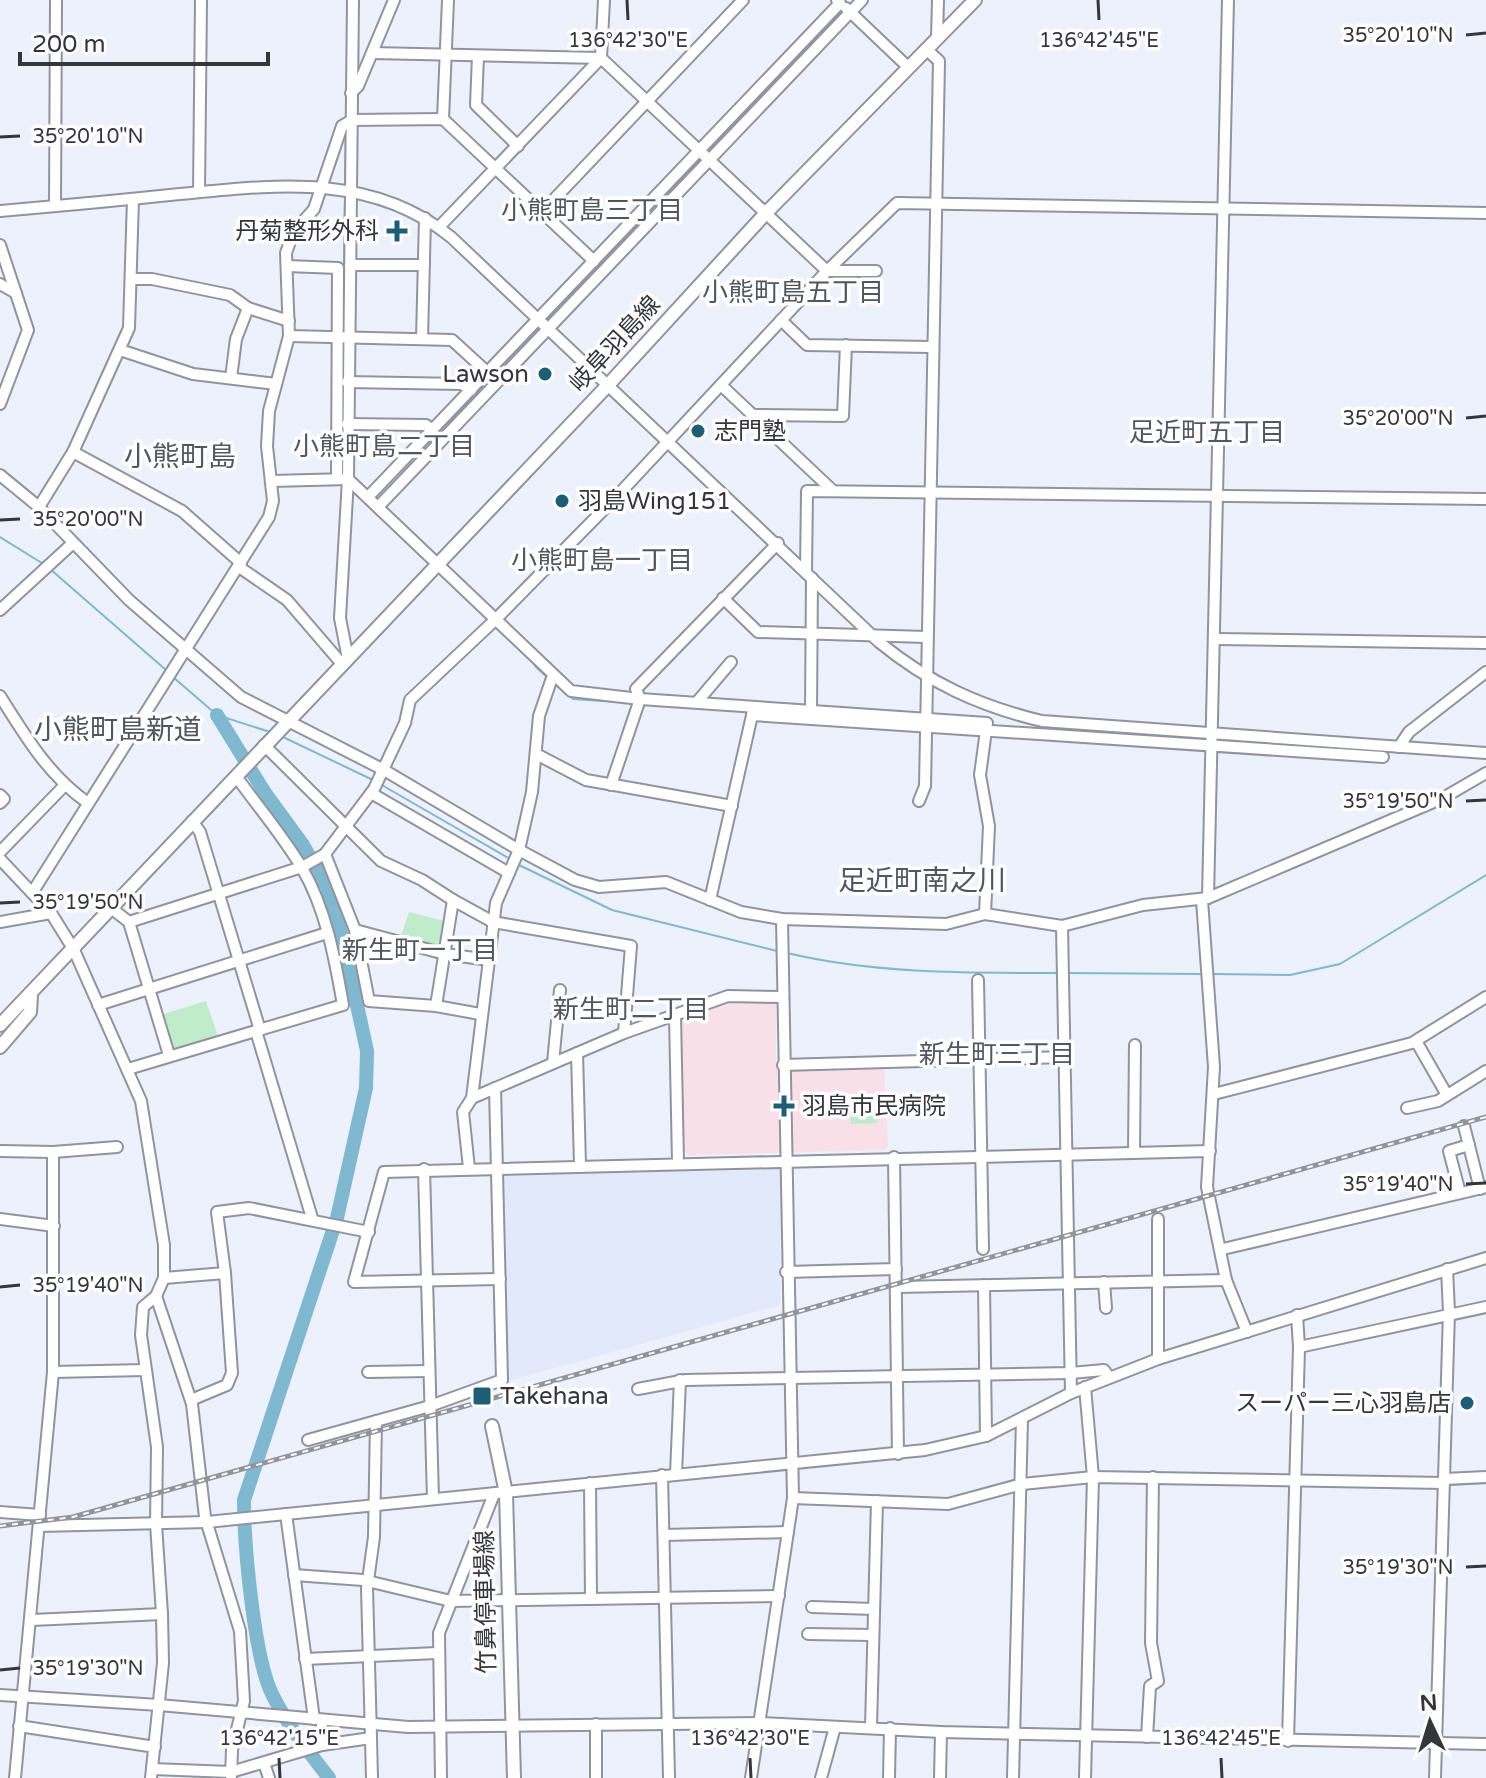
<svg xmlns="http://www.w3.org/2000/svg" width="1486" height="1778" font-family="'Varela Round','Noto Sans JP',sans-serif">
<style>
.built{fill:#e2e9fb}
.medical{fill:#f8dfe8}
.green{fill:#c0eccc}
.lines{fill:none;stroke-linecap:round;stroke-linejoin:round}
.stream{stroke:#80b8cf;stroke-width:2}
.river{stroke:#80b8cf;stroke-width:14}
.minor-casing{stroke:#90949e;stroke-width:14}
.major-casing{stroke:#90949e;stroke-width:16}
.minor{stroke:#fff;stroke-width:10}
.major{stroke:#fff;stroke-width:12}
.rail-casing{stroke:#91949b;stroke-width:5}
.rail{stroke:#fefefe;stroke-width:2;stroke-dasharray:6;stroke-linecap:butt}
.ticks{fill:none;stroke:#34363a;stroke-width:3}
.poi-dot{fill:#1e5e74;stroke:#fefefe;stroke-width:3}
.labels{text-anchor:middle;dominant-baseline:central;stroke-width:7;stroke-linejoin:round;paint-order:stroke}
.poi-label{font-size:24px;fill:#34363a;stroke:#fefefe;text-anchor:start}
.street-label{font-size:24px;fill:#34363a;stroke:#fefefe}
.neighbourhood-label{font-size:26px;fill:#52565f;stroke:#fefefe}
.quarter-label{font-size:28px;fill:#52565f;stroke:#fefefe}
.ticks-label{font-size:20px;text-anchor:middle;fill:#34363a;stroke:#fefefe;stroke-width:7;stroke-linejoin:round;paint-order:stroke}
</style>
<rect width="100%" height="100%" fill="#ecf1fb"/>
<polygon class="built" points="776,1165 781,1171 780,1305 508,1381 501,1178 508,1171"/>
<polygon class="medical" points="729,998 776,1001 776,1066 884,1064 888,1146 885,1150 688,1155 681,1148 677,1016"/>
<g class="green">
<polygon points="409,912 444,921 440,946 401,936"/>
<polygon points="206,1001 218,1036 172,1049 160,1015"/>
<polygon points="877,1112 877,1123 851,1124 851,1113"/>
</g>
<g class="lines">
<g class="stream">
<polyline points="346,119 348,5"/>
<polyline points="708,151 841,11"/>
<polyline points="345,187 346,129"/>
<polyline points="545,322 701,159"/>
<polyline points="343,335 345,197"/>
<polyline points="343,367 343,341"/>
<polyline points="375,497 541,327"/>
<polyline points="0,537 45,565"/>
<polyline points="50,569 166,670"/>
<polyline points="535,666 549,679"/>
<polyline points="173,677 217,715 270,732"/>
<polyline points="554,683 573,699 633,703"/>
<polyline points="731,710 749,712"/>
<polyline points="283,737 375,781"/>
<polyline points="380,784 510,859"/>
<polyline points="519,865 612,910 777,951"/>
<path d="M 787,953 C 876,974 968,973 1059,973"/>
<polyline points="1065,973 1203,974"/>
<polyline points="1213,974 1290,975 1340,964 1486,875"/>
<polyline points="1450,1485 1486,1483"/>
<polyline points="1438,1527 1438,1488"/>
</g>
<path class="river" d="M 217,715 L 265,793 L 303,845 L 327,887 L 342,936 L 367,1051 L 366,1088 L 337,1218 L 244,1500 C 244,1544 254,1660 273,1696 C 288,1726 309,1752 329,1778"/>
<defs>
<g id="minor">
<polyline points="846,8 908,67"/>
<polyline points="937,38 938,0"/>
<polyline points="372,53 601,58 827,271 876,271"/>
<polyline points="478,56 476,105 518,146"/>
<polyline points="351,93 358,86 394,0"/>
<polyline points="443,119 448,0"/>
<polyline points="199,192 201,0"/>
<polyline points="55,206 56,0"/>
<path d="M 0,211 C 57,206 114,201 170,195 C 269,186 368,170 451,237 L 879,642 C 929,683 979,706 1042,721 L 1486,753"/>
<polyline points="542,212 743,0"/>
<polyline points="439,227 601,58 604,0"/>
<polyline points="0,245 28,330 0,404"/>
<polyline points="350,265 424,265"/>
<polyline points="287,266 338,268 337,479"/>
<polyline points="132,279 152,279 230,295 248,308 289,321"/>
<polyline points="0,284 16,293"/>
<polyline points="781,320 807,345 931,347"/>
<polyline points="289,336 452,340 487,372"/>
<polyline points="422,339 425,218"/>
<polyline points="120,350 193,374 276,384"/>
<polyline points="231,378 236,339 248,308"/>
<polyline points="347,382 462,384 471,390"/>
<polyline points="721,385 831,489"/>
<polyline points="754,415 843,416 846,345"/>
<polyline points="347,424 426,425 433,430"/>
<polyline points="73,452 182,511 241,563"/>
<polyline points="0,475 39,507 129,600 241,697 384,770 519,850 575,880 599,887 666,882 741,912 782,919 946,924 985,914 1062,926 1143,905 1208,898 1443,798 1486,773"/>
<polyline points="272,481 348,479 571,691 640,699 987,723 980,775 989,826 985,914"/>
<polyline points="368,497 840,3 837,0"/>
<polyline points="39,507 73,452 129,328 133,199"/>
<polyline points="378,507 862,0"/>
<polyline points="239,567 287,600 342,664"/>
<polyline points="806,573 807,491 1486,499"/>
<polyline points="723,598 758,632 926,637"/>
<polyline points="0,610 73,543"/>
<polyline points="1216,639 1486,643"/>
<polyline points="348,659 340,618 348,479 353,0"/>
<polyline points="553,675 539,716 532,792 519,850 496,903 472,1098 624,1033 728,996 782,997"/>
<path d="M 0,696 C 26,737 48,775 88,803"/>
<polyline points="697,702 731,662"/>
<polyline points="811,712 812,578"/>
<polyline points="752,715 1383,757"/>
<polyline points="264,745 381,861 422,880 453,900 436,1006"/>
<polyline points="1399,747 1409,732 1486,672"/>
<polyline points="536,754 586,780 732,806"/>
<polyline points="611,785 640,699 636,689 778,543"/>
<polyline points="371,793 509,873"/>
<polyline points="0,795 4,799 0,803"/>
<polyline points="919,801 925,786 939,61 926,49"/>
<polyline points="192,821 200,832 260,1030"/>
<polyline points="0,852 64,786"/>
<polyline points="325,854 355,930 369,1001 436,1006 480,1014"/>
<polyline points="0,859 51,913 74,950 141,1101 164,1245 164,1278 156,1296 143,1307 141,1335 157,1447 156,1524 162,1614 163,1663 151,1778"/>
<polyline points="32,893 269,517 273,501 267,446 269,411 289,336 286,253 293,233 314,209 342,126 352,120 443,119 594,261"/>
<polyline points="1208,898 1228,0"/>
<polyline points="453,900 493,922 631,946 624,1033"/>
<polyline points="710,900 753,711"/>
<polyline points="1202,900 1214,1067 1207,1187 1226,1280 1247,1332"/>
<polyline points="111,908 129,922 169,1055"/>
<polyline points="0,922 51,913"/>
<polyline points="129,922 302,867 325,854 374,789 405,723 410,700 495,620 618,495 827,271 897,203 1486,213"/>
<polyline points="1062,926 1071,1393"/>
<polyline points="355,930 445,954 489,960"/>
<polyline points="978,980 983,1249"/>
<polyline points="98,1005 327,933"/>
<polyline points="675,1015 678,1162"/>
<polyline points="256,1031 312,1218"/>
<polyline points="1416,1041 1447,1095"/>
<polyline points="577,1053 580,1165"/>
<polyline points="553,1063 560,990"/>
<polyline points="783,1065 1065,1057"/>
<path d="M 128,1069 L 343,1005 C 335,959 326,909 302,868 C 283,836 258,807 236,776"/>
<polyline points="1214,1094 1412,1043 1486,997"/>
<polyline points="1407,1108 1438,1101 1486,1071"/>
<polyline points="1464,1126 1480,1189"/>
<polyline points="0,1151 53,1152 117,1147"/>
<polyline points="1134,1152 1135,1045"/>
<polyline points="894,1157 898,1454"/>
<polyline points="469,1168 463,1112 472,1098"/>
<polyline points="424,1169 433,1499"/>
<polyline points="1460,1193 1449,1151 1469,1145"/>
<polyline points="0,1219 54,1226"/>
<polyline points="1158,1219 1158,1359"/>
<polyline points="1223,1249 1486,1187"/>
<polyline points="786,1272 896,1269"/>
<polyline points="164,1278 225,1273 217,1212 249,1208 369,1232"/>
<polyline points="500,1279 354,1282 384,1172 1210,1151"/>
<polyline points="1104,1282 1106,1308"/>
<polyline points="984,1285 986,1436"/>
<polyline points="897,1287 1226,1280"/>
<polyline points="156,1296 192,1404 205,1517 240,1631 244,1701 232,1750 231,1776"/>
<polyline points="1299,1347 1486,1307"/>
<polyline points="53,1372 145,1370"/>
<polyline points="368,1372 429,1371"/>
<polyline points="1085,1387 1093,1477 1085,1778"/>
<polyline points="638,1389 686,1380 1071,1373 1104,1370 1109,1377"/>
<polyline points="191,1400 227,1385 232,1373 225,1273"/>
<polyline points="308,1440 430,1406 502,1380 495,1088"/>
<polyline points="676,1474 680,1380"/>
<polyline points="662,1475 669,1778"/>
<polyline points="1444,1479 1486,1477"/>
<polyline points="590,1483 591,1599"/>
<polyline points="793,1498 948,1504 1022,1484 1093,1477 1444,1483"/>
<polyline points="0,1512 40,1515"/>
<polyline points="286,1514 314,1719"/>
<polyline points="39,1526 207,1522 925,1450 986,1436 1071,1393 1158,1359 1486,1258"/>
<polyline points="664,1535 788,1532"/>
<polyline points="294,1575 363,1580 451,1601 779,1596"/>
<polyline points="812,1607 874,1609"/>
<polyline points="32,1620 162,1614"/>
<polyline points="808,1634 873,1635"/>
<polyline points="305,1659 437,1653"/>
<polyline points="0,1695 159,1705 408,1727 761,1723 941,1732 1486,1744"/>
<polyline points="596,1724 596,1778"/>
<polyline points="19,1726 155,1747"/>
<polyline points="871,1727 877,1501"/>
<polyline points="1147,1737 1150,1686 1158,1681 1151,1643 1153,1477"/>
<polyline points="371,1738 372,1778"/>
<polyline points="1288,1741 1299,1347 1297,1315"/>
<polyline points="322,1745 322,1720"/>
<polyline points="264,1763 269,1778"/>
<polyline points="152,1769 231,1772 322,1745 371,1738 367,1588 374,1537 376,1421"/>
<polyline points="15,1778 53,1372 53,1152"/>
<polyline points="441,1778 439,1633 494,1494"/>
<polyline points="751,1778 793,1498 782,919"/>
<polyline points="821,1778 835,1727"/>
<polyline points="889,1778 890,1728"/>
<polyline points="940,1778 941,1732"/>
<polyline points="1013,1778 1022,1419"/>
<polyline points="1435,1778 1449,1312 1447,1269"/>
</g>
<g id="major">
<polyline points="0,1025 609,384 765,214 975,0"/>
<polyline points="0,1047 30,1012 31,995"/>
<polyline points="492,1426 506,1493 514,1778"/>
</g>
</defs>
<use href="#minor" class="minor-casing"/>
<use href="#major" class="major-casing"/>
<use href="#minor" class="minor"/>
<use href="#major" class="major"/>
<defs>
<polyline id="rail" points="0,1526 73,1517 1486,1117"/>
</defs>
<use href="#rail" class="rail-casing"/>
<use href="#rail" class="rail"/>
</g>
<path class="ticks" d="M 627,0 L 628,20M 1098,0 L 1099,20M 1466,35 L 1486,33M 0,137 L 20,136M 1466,418 L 1486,416M 0,520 L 20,519M 1466,801 L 1486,800M 0,903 L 20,902M 1466,1184 L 1486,1183M 0,1287 L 20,1285M 1466,1567 L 1486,1566M 0,1670 L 20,1668M 279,1758 L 280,1778M 750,1758 L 751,1778M 1221,1758 L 1222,1778"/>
<g class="poi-dot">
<path d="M393 219h8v8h8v8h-8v8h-8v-8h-8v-8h8z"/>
<circle cx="545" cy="374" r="8"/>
<circle cx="698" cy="431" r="8"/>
<circle cx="562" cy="501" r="8"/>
<path d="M780 1094h8v8h8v8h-8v8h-8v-8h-8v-8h8z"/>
<rect x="472" y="1386" width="20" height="20" rx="4"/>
<circle cx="1467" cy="1403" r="8"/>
</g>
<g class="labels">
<g class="poi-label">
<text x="379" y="231" text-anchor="end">丹菊整形外科</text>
<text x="529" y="374" text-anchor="end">Lawson</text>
<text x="714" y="431">志門塾</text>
<text x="578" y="501">羽島Wing151</text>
<text x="802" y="1106">羽島市民病院</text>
<text x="500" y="1396">Takehana</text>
<text x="1451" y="1403" text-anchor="end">スーパー三心羽島店</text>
</g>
<g class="street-label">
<text transform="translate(615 344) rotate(-47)">岐阜羽島線</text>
<text transform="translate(486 1602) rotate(-91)">竹鼻停車場線</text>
</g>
<g class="neighbourhood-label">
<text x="592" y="210">小熊町島三丁目</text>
<text x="793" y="292">小熊町島五丁目</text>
<text x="1207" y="432">足近町五丁目</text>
<text x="384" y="446">小熊町島二丁目</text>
<text x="602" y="560">小熊町島一丁目</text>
<text x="420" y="950">新生町一丁目</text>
<text x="631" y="1009">新生町二丁目</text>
<text x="997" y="1054">新生町三丁目</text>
</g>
<g class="quarter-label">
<text x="180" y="457">小熊町島</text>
<text x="118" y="730">小熊町島新道</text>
<text x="922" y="881">足近町南之川</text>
</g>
</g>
<g class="ticks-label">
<text x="1398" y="42">35°20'10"N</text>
<text x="628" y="47">136°42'30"E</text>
<text x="1099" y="47">136°42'45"E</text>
<text x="88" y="143">35°20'10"N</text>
<text x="1398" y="425">35°20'00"N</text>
<text x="88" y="526">35°20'00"N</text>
<text x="1398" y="808">35°19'50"N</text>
<text x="88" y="909">35°19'50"N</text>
<text x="1398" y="1191">35°19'40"N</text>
<text x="88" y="1292">35°19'40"N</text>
<text x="1398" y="1574">35°19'30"N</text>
<text x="88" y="1675">35°19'30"N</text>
<text x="279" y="1745">136°42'15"E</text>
<text x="750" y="1745">136°42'30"E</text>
<text x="1221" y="1745">136°42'45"E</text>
</g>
<g transform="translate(1430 1722) rotate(356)" stroke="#fefefe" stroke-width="6" paint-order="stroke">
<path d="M0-6L14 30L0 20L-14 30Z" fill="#34363a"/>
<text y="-12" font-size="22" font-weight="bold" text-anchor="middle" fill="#34363a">N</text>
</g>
<path d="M20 52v12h248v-12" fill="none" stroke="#34363a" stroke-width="4"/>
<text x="32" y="52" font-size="24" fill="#34363a" stroke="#fefefe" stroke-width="6" paint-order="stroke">200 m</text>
</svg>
